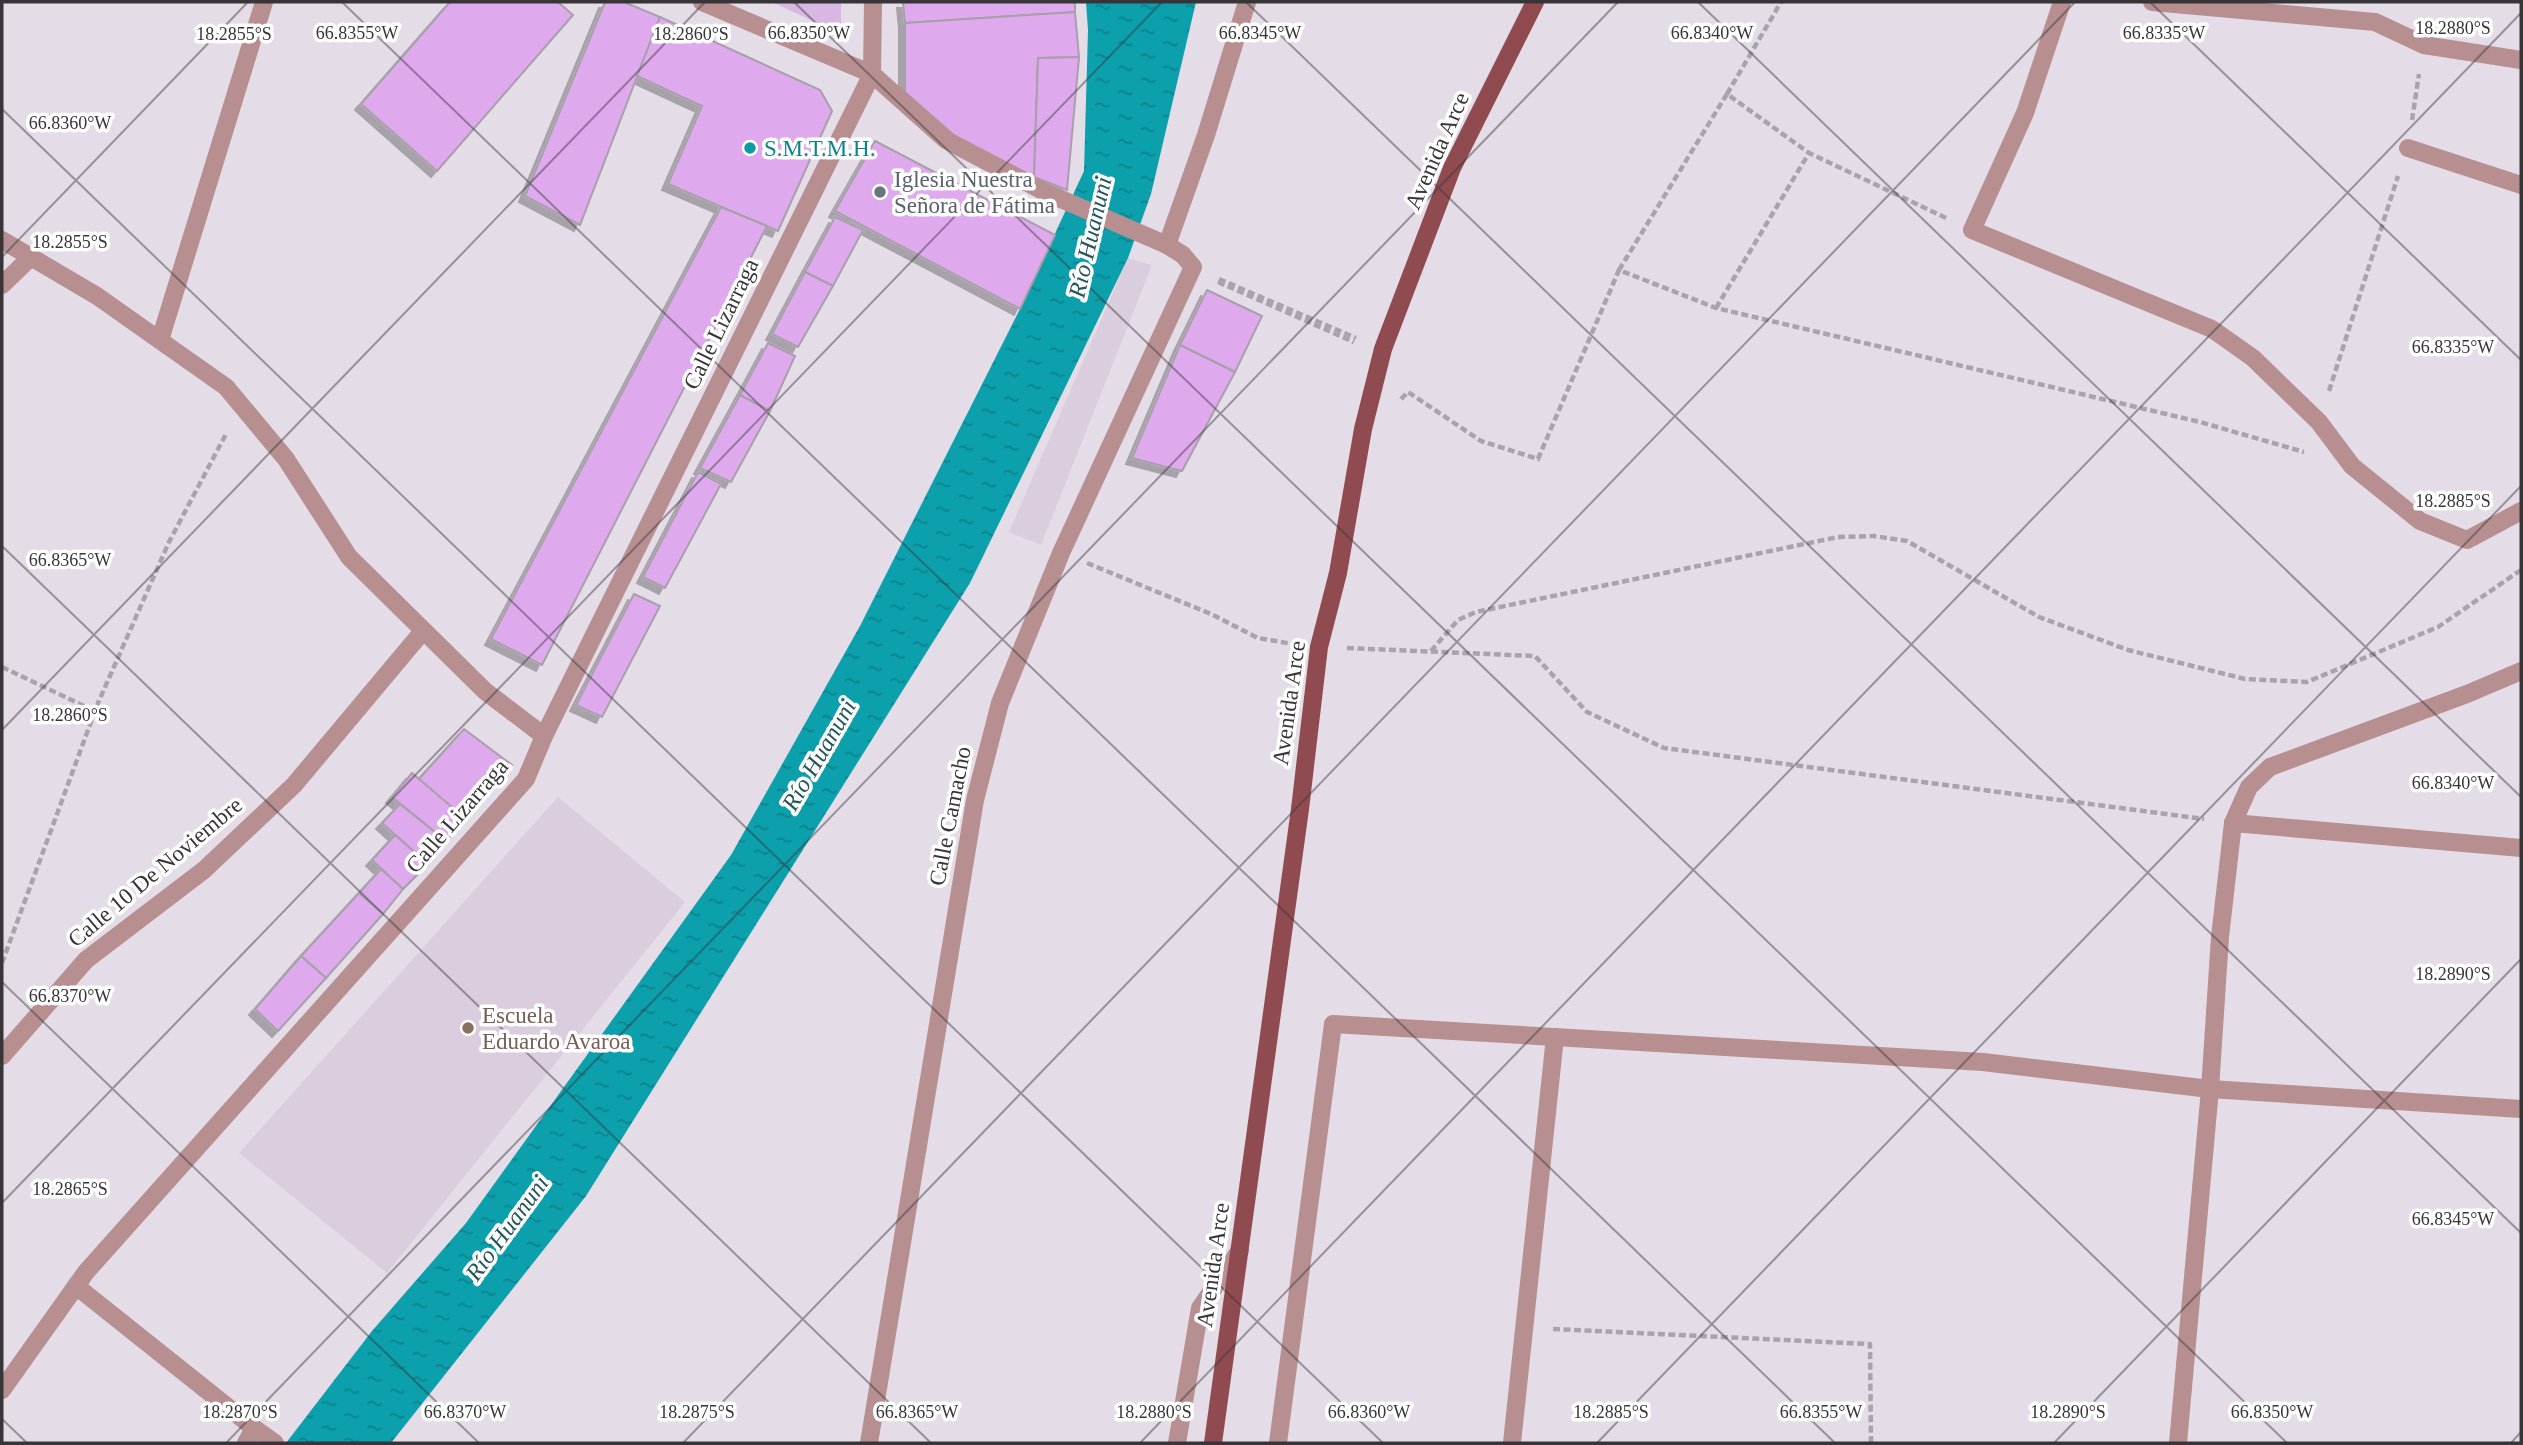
<svg xmlns="http://www.w3.org/2000/svg" width="2523" height="1445" font-family="'Times New Roman',serif">
<style>
.built{fill:#dacdde}
.green{fill:#d8b7e2}
.water{fill:url(#water-ripples)}
.building{fill:#dfaaed;stroke:#a79fa9;stroke-width:2;filter:url(#shadow)}
.lines{fill:none;stroke-linecap:round;stroke-linejoin:round}
.path{stroke:#aaa3ac;stroke-width:4.5;stroke-dasharray:7 3.5;stroke-linecap:butt}
.service{stroke:#b78f90;stroke-width:18}
.minor{stroke:#b78f90;stroke-width:18}
.primary{stroke:#8f4b50;stroke-width:18}
.ticks{fill:none;stroke:#383539;stroke-width:2;stroke-opacity:0.45}
.culture-dot{fill:#0f9aa8;stroke:#fff;stroke-width:2.5}
.worship-dot{fill:#6b7280;stroke:#fff;stroke-width:2.5}
.education-dot{fill:#8d6e63;stroke:#fff;stroke-width:2.5}
.labels{text-anchor:middle;dominant-baseline:central;stroke-width:7;stroke-linejoin:round;paint-order:stroke}
.culture-label{font-size:23px;fill:#0d838f;stroke:#fff;text-anchor:start}
.street-label{font-size:23px;fill:#383539;stroke:#fff}
.worship-label{font-size:23px;fill:#5b616d;stroke:#fff;text-anchor:start}
.education-label{font-size:23px;fill:#785e54;stroke:#fff;text-anchor:start}
.water-label{font-size:24px;font-style:italic;fill:#23575c;stroke:#fff}
.ticks-label{font-size:18px;text-anchor:middle;fill:#383539;stroke:#fff;stroke-width:7;stroke-linejoin:round;paint-order:stroke}
</style>
<defs>
<pattern id="water-ripples" width="26" height="14" patternUnits="userSpaceOnUse" patternTransform="scale(1.75)"><rect width="26" height="14" fill="#0c9fac"/><path d="M2 4q2-2 4 0t4 0M15 11q2-2 4 0t4 0" fill="none" stroke="#0d828d"/></pattern>
<filter id="shadow"><feDropShadow dx="-6" dy="6" stdDeviation="0" flood-color="#0004"/></filter>
</defs>
<rect width="100%" height="100%" fill="#e4dce7"/>
<g class="built">
<polygon points="1128,258 1152,265 1041,545 1009,532"/>
<polygon points="558,797 685,902 387,1273 239,1153"/>
</g>
<polygon class="green" points="772,2 841,2 841,34"/>
<polygon class="water" points="1086,2 1196,2 1151,194 1128,258 970,583 586,1196 391,1443 286,1443 372,1331 466,1223 731,855 860,626 1020,309 1084,171 1088,30"/>
<g class="building">
<polygon points="450,2 558,2 573,15 437,171 361,104"/>
<polygon points="605,2 624,2 660,17 580,225 525,196"/>
<polygon points="903,2 1075,2 1075,12 905,23"/>
<polygon points="1075,12 1079,57 1038,58 1034,177 963,143 905,92 905,23"/>
<polygon points="660,17 820,90 832,111 778,231 668,184 702,106 637,76"/>
<polygon points="1079,57 1067,190 1034,177 1038,58"/>
<polygon points="875,141 1055,235 1020,309 835,211"/>
<polygon points="721,207 767,226 542,665 491,639"/>
<polygon points="835,217 863,230 833,286 805,272"/>
<polygon points="805,272 833,286 798,347 772,334"/>
<polygon points="1207,290 1262,316 1235,372 1180,345"/>
<polygon points="768,343 795,356 770,411 740,395"/>
<polygon points="1180,345 1235,372 1182,471 1132,458"/>
<polygon points="740,395 770,411 731,482 700,468"/>
<polygon points="698,472 721,484 665,588 643,577"/>
<polygon points="634,594 660,606 602,717 576,705"/>
<polygon points="464,729 512,765 466,819 418,780"/>
<polygon points="412,773 466,819 446,841 392,797"/>
<polygon points="400,804 446,841 428,864 382,823"/>
<polygon points="395,835 428,864 403,889 372,860"/>
<polygon points="381,869 403,889 383,914 359,893"/>
<polygon points="359,893 383,914 326,978 301,956"/>
<polygon points="301,956 326,978 278,1031 255,1009"/>
</g>
<g class="lines">
<g class="path">
<polyline points="1727,94 1781,2"/>
<polyline points="2412,120 2419,74"/>
<polyline points="1619,270 1727,94 1809,153"/>
<polyline points="1219,279 1356,338"/>
<polyline points="1218,282 1354,342"/>
<polyline points="1716,308 1809,153 1946,218"/>
<polyline points="2329,391 2398,176"/>
<polyline points="1401,399 1408,392 1481,441 1538,459 1619,270 1716,308 2200,422 2304,452"/>
<polyline points="1087,563 1211,614 1258,638 1293,644"/>
<polyline points="1347,648 1535,656 1587,712 1664,748 2204,819"/>
<polyline points="1431,651 1458,620 1476,612 1838,537 1874,536 1907,541 2039,617 2128,650 2245,679 2307,682 2438,627 2521,570"/>
<polyline points="2,667 95,711"/>
<polyline points="2,963 98,703 169,542 226,434"/>
<polyline points="1553,1329 1870,1344 1871,1443"/>
</g>
<polyline class="service" points="160,340 264,2"/>
<g class="minor">
<polyline points="702,2 872,74 946,140 1047,193 1167,245 1183,255 1193,267 1061,553 1000,703 975,800 869,1443"/>
<polyline points="2062,2 2025,113 1972,230 2212,329 2253,358 2319,422 2352,466 2420,521 2467,540 2521,511"/>
<polyline points="2152,2 2375,22 2424,45 2521,60"/>
<polyline points="2408,148 2521,185"/>
<polyline points="2,240 97,296 226,387 286,459 349,557 485,691 544,736"/>
<polyline points="1167,245 1206,135 1247,2"/>
<polyline points="2,285 31,257"/>
<polyline points="2233,823 2521,848"/>
<polyline points="2,1056 86,960 204,870 294,785 423,631"/>
<polyline points="76,1286 254,1428"/>
<polyline points="2,1390 86,1272 526,779 544,736 872,74 873,2"/>
<polyline points="246,1443 254,1428 275,1443"/>
<polyline points="1177,1443 1200,1308 1240,1250"/>
<polyline points="1278,1443 1333,1024 1983,1062 2210,1089 2521,1109"/>
<polyline points="1512,1443 1555,1037"/>
<polyline points="2178,1443 2210,1089 2220,937 2233,823 2249,787 2270,767 2467,694 2521,671"/>
</g>
<polyline class="primary" points="1213,1443 1300,809 1319,647 1338,573 1363,429 1383,349 1452,168 1535,2"/>
</g>
<path class="ticks" d="M 342,2 L 1835,1443M 794,2 L 2287,1443M 1246,2 L 2521,1233M 1698,2 L 2521,797M 2150,2 L 2521,360M 2,109 L 1383,1443M 2,257 L 248,2M 2,546 L 931,1443M 2,730 L 705,2M 2,982 L 479,1443M 2,1203 L 1162,2M 2,1419 L 27,1443M 226,1443 L 1618,2M 683,1443 L 2075,2M 1140,1443 L 2521,13M 1597,1443 L 2521,486M 2054,1443 L 2521,959M 2511,1443 L 2521,1432"/>
<circle class="culture-dot" cx="750" cy="148" r="7"/>
<circle class="worship-dot" cx="880" cy="192" r="7"/>
<circle class="education-dot" cx="468" cy="1028" r="7"/>
<g class="labels">
<g class="culture-label">
<text x="764" y="148">S.M.T.M.H.</text>
</g>
<g class="street-label">
<text transform="translate(1437 151) rotate(-66)">Avenida Arce</text>
<text transform="translate(721 324) rotate(-64)">Calle Lizarraga</text>
<text transform="translate(1289 703) rotate(-82)">Avenida Arce</text>
<text transform="translate(457 816) rotate(-49)">Calle Lizarraga</text>
<text transform="translate(950 816) rotate(-79)">Calle Camacho</text>
<text transform="translate(155 872) rotate(-40)">Calle 10 De Noviembre</text>
<text transform="translate(1213 1265) rotate(-82)">Avenida Arce</text>
</g>
<g class="worship-label">
<text x="894" y="179">Iglesia Nuestra<tspan x="894" dy="26">Señora de Fátima</tspan></text>
</g>
<g class="education-label">
<text x="482" y="1015">Escuela<tspan x="482" dy="26">Eduardo Avaroa</tspan></text>
</g>
<g class="water-label">
<text transform="translate(1090 237) rotate(-77)">Río Huanuni</text>
<text transform="translate(819 755) rotate(-60)">Río Huanuni</text>
<text transform="translate(507 1228) rotate(-54)">Río Huanuni</text>
</g>
</g>
<g class="ticks-label">
<text x="2453" y="34">18.2880°S</text>
<text x="357" y="39">66.8355°W</text>
<text x="809" y="39">66.8350°W</text>
<text x="1260" y="39">66.8345°W</text>
<text x="1712" y="39">66.8340°W</text>
<text x="2164" y="39">66.8335°W</text>
<text x="234" y="40">18.2855°S</text>
<text x="691" y="40">18.2860°S</text>
<text x="70" y="129">66.8360°W</text>
<text x="70" y="248">18.2855°S</text>
<text x="2453" y="353">66.8335°W</text>
<text x="2453" y="507">18.2885°S</text>
<text x="70" y="566">66.8365°W</text>
<text x="70" y="721">18.2860°S</text>
<text x="2453" y="789">66.8340°W</text>
<text x="2453" y="980">18.2890°S</text>
<text x="70" y="1002">66.8370°W</text>
<text x="70" y="1195">18.2865°S</text>
<text x="2453" y="1225">66.8345°W</text>
<text x="240" y="1418">18.2870°S</text>
<text x="697" y="1418">18.2875°S</text>
<text x="1154" y="1418">18.2880°S</text>
<text x="1611" y="1418">18.2885°S</text>
<text x="2068" y="1418">18.2890°S</text>
<text x="465" y="1418">66.8370°W</text>
<text x="917" y="1418">66.8365°W</text>
<text x="1369" y="1418">66.8360°W</text>
<text x="1821" y="1418">66.8355°W</text>
<text x="2272" y="1418">66.8350°W</text>
</g>
<rect width="2523" height="1445" fill="none" stroke="#383539" stroke-width="7"/>
</svg>
